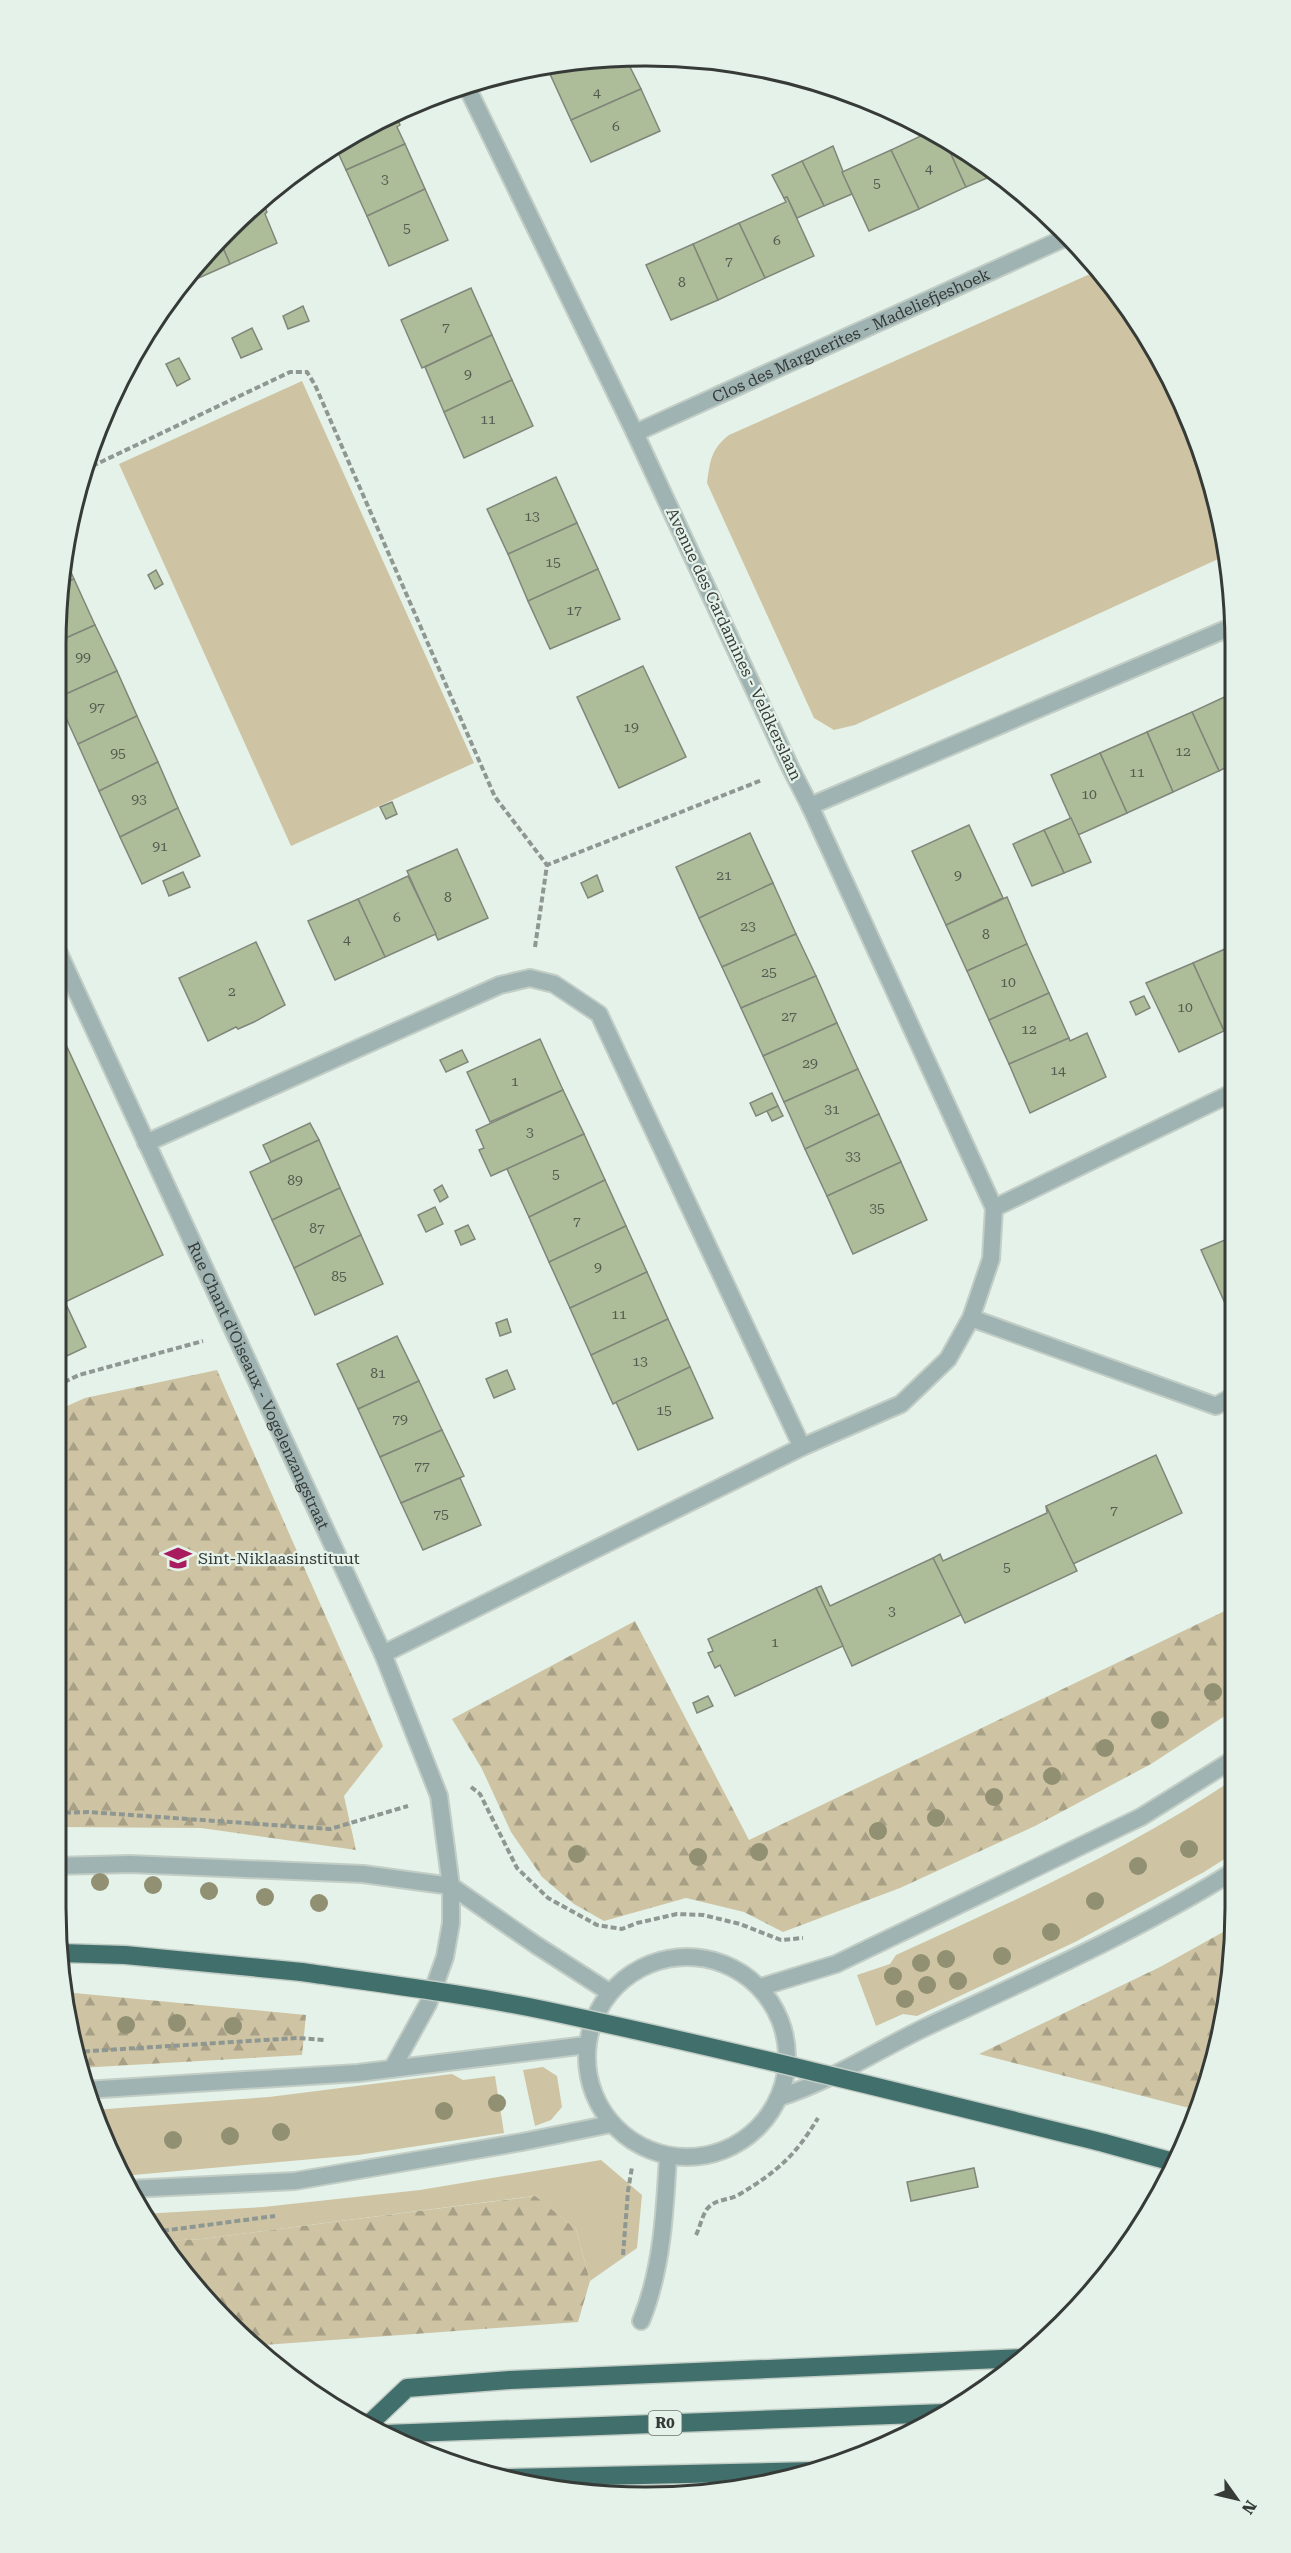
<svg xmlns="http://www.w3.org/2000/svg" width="1291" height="2553" font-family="'Roboto Serif',serif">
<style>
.green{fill:#cec4a3}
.forest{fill:url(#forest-firs)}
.building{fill:#aebd99;stroke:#81867a;stroke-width:1.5}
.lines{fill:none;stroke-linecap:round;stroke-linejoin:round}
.service-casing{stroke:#c2cdc6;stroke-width:20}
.minor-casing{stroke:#c2cdc6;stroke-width:20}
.tertiary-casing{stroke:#c2cdc6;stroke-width:20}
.motorway-casing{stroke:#c2cdc6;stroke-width:21}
.path{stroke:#8e9791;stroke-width:4;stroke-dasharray:6 3;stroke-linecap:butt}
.service{stroke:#9fb4b2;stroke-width:16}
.minor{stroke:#9fb4b2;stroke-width:16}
.tertiary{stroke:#9fb4b2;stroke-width:16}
.motorway{stroke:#41706c;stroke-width:18}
.motorway-bridge-casing{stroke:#c2cdc6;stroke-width:21;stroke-linecap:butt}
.motorway-bridge{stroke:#41706c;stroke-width:18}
.tree{fill:#919072}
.labels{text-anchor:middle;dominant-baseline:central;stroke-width:4.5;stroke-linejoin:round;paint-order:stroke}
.number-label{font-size:14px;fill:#545c50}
.shield{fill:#e5f2e9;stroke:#6a726d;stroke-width:1.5}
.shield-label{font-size:15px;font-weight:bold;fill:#363b38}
.street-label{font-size:16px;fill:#363b38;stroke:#e5f2e9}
.poi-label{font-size:16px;fill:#363b38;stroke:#e5f2e9;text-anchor:start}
.rim{fill:none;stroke:#363b38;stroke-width:3}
</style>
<defs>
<pattern id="forest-firs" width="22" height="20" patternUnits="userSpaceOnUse" patternTransform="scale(1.5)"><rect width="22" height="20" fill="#cec4a3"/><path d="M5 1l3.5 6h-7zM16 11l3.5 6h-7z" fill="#a8a086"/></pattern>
</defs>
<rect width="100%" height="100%" fill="#e5f2e9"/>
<g class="green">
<path d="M 1099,270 L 1114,287 L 1191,420 L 1227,555 L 855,725 L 834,730 L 814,718 L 707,483 C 710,461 711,449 729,435 Z"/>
<polygon points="302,381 474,763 291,846 119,464"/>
<path d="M 1234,1779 L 1234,1853 L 1204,1872 L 1075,1942 L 917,2016 L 903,2014 L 876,2026 L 857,1975 L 890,1964 L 896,1955 C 1012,1902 1128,1850 1234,1779 Z"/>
<polygon points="543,2067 557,2076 562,2107 551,2120 535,2126 523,2070"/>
<polygon points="452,2074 463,2080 495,2076 504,2133 358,2155 122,2176 93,2110 269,2097"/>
<polygon points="601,2160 642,2195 637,2248 590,2281 576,2229 534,2196 202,2239 160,2241 142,2214 263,2207 420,2190"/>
</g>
<g class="forest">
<polygon points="217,1370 383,1746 344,1796 356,1850 201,1828 56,1827 56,1411 85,1398"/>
<polygon points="1233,1607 1234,1710 1151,1764 1035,1826 900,1888 783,1932 744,1912 686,1898 604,1921 574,1904 542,1877 511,1832 482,1769 452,1719 635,1621 749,1840"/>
<polygon points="1234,1926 1234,1946 1215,2060 1197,2110 979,2054 1160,1967"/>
<polygon points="64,1992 306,2015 302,2055 79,2068 67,2022"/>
<polygon points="535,2196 576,2229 590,2281 578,2322 252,2346 178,2267 160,2241 202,2239"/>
</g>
<g class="building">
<polygon points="626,59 641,89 571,120 550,74 581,60"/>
<polygon points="581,60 550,74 547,66 568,61"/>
<polygon points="641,89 660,131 591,162 571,120"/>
<polygon points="396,114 400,125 397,127 405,144 346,170 335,146 350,135"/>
<polygon points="929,132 946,143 966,187 919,209 891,150"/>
<polygon points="946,143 994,175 966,187"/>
<polygon points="405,144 425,189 367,216 346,170"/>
<polygon points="833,146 852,194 824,206 802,161"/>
<polygon points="891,150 919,209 869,231 842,172"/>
<polygon points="802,161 824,206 797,218 787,197 784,198 772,175"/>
<polygon points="425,189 448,240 389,266 367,216"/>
<polygon points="787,197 814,256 765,278 739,223 786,202 784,198"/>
<polygon points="261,198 267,212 265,214 277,243 230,264 220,241"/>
<polygon points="739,223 765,278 718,300 693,244"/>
<polygon points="220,241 230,264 185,284 183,280"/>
<polygon points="693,244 718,300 671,320 646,265"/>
<polygon points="471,288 492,335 422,368 401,320"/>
<polygon points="303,306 309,321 288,329 283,316"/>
<polygon points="252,328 262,349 241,358 232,338"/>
<polygon points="492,335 512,380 444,412 425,367"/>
<polygon points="179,358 190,379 177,386 166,364"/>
<polygon points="512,380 533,426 464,458 444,412"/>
<polygon points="556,477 577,523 508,554 487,509"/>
<polygon points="577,523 598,569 528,601 508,554"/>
<polygon points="65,558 74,579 60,585"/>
<polygon points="598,569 620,619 550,649 528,601"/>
<polygon points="156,570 163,584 155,589 148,575"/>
<polygon points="74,579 95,625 57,642 57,607 60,585"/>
<polygon points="95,625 117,671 57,698 57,642"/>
<polygon points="643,666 686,757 619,788 577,697"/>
<polygon points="117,671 137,716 78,744 57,698"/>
<polygon points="1231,694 1231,765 1219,771 1192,712"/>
<polygon points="1192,712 1219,771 1173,792 1147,732"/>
<polygon points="137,716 158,762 99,791 78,744"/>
<polygon points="1147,732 1173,792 1127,813 1100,753"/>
<polygon points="1100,753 1127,813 1078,835 1051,775"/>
<polygon points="158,762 178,808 120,837 99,791"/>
<polygon points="392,802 397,814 386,819 380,807"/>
<polygon points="178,808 200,856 142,884 120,837"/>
<polygon points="1071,818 1091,862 1064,873 1044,830"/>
<polygon points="969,825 1003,898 946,925 912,851"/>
<polygon points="1044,830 1064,873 1032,886 1013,844"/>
<polygon points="750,833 773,883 699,918 676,867"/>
<polygon points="457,849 488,918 438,940 407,871"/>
<polygon points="183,872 190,887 169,896 163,881"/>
<polygon points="597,875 603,891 588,898 581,883"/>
<polygon points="408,876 436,934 385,957 358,899"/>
<polygon points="773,883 796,934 722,967 699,918"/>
<polygon points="1007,897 1027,944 967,971 946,925"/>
<polygon points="358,899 385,957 335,980 308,921"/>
<polygon points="796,934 816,976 741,1008 722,967"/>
<polygon points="256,942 285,1005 254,1022 238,1029 236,1027 208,1041 179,978"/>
<polygon points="1027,944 1049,993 989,1020 967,971"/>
<polygon points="1232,946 1232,1027 1224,1031 1193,963"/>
<polygon points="1193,963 1224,1031 1179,1052 1146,983"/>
<polygon points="816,976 837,1023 763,1056 741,1008"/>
<polygon points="1049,993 1069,1038 1009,1064 989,1020"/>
<polygon points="1144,996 1150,1008 1136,1015 1130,1002"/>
<polygon points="56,1023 163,1255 65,1302 86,1347 56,1361"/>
<polygon points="837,1023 858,1069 784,1102 763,1056"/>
<polygon points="1087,1033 1106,1077 1030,1113 1009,1064 1069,1038 1070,1041"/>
<polygon points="540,1039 563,1090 490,1122 467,1072"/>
<polygon points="462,1050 468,1062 446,1072 440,1060"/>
<polygon points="858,1069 879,1114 805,1149 784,1102"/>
<polygon points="563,1090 584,1134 491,1176 479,1150 484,1148 476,1130"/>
<polygon points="772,1093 778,1106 756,1116 750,1103"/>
<polygon points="778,1106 783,1116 772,1121 767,1111"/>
<polygon points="879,1114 901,1162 827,1196 805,1149"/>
<polygon points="310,1123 319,1140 271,1162 263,1145"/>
<polygon points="584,1134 605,1180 529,1217 507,1169"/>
<polygon points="319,1140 340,1188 272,1220 250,1172"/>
<polygon points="901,1162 927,1220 853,1254 827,1196"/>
<polygon points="605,1180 626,1226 549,1262 529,1217"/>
<polygon points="442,1185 448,1197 440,1202 434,1190"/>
<polygon points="340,1188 361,1235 294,1268 272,1220"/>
<polygon points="435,1207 443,1224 426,1232 418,1215"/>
<polygon points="468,1225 475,1239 461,1245 455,1231"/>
<polygon points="626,1226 647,1272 570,1308 549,1262"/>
<polygon points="361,1235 383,1284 315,1315 294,1268"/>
<polygon points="1232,1237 1233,1321 1201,1250"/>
<polygon points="647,1272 668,1319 591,1355 570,1308"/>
<polygon points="507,1319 511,1332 500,1336 496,1323"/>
<polygon points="668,1319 690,1367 613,1404 591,1355"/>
<polygon points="397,1336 419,1381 358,1409 337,1364"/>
<polygon points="690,1367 713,1418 638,1450 616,1402"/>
<polygon points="507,1370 515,1389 494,1398 486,1379"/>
<polygon points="419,1381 442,1430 380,1457 358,1409"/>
<polygon points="442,1430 464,1476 401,1503 380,1457"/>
<polygon points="1156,1455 1182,1513 1073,1564 1046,1506"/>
<polygon points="460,1478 481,1525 423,1550 401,1503"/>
<polygon points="1046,1506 1077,1571 965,1623 933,1558 940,1554 943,1561 1047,1513"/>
<polygon points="933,1558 961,1615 852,1666 816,1588 821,1586 830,1606"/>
<polygon points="816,1588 843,1646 735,1696 720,1665 715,1668 708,1653 713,1651 708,1639"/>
<polygon points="708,1696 713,1706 697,1713 693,1703"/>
<polygon points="974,2168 978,2187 911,2201 907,2182"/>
</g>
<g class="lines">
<defs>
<path id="service" d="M 641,2321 C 662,2270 665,2211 668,2156"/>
<g id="minor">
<path id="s1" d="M 635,433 L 1067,237"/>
<polyline points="810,806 1231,627"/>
<path id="s2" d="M 56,947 L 383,1654 L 439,1796 L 451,1886 L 451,1923 L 445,1957 L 428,2004 L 392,2069"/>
<polyline points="146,1143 500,985 530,978 554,984 599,1014 802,1447"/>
<polyline points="994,1208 1232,1093"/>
<polyline points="971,1318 1216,1406 1233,1396"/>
<polyline points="383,1654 802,1447 901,1404 948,1359 971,1318 991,1259 994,1208 810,806 791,769 635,433 466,85"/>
<polyline points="56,1866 130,1864 363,1874 451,1886 536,1945 609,1992"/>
</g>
<g id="tertiary">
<circle cx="687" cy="2057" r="100"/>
<polyline points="761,1987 836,1964 1141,1817 1234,1759"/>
<polyline points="85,2090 358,2073 587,2045"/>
<path d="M 780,2097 C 831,2081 876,2051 924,2028 C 1029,1979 1136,1932 1234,1871"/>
<polyline points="128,2189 295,2181 522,2142 611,2124"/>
</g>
<g id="motorway">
<polyline points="60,1953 125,1955 302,1972"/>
<polyline points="1104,2143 1177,2163"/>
<polyline points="368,2425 407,2388 510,2380 1024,2358"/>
<polyline points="385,2434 945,2413"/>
<polyline points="505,2478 814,2471"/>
</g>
</defs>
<use href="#service" class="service-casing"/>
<use href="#minor" class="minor-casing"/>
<use href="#tertiary" class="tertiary-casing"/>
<use href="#motorway" class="motorway-casing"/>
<g class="path">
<polyline points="84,470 290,372 307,372 315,385 495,797 547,865"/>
<polyline points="535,947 547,865 762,780"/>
<polyline points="56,1386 79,1375 203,1341"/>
<polyline points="471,1787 480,1794 517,1868 548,1898 597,1925 622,1929 637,1923 677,1914 703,1915 740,1924 781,1940 803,1938"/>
<polyline points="56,1813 88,1812 330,1829 408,1806"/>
<polyline points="75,2052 297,2038 325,2040"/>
<polyline points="154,2232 275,2216"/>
<path d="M 696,2235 C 700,2227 702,2216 707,2209 C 716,2198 729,2201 740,2194 C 778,2171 795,2156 818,2118"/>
<polyline points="623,2255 628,2191 632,2167"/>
</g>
<use href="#service" class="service"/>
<use href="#minor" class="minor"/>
<use href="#tertiary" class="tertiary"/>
<use href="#motorway" class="motorway"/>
<defs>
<path id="motorway-bridge" d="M 302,1972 C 384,1984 467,1994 548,2011 C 735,2051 919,2097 1104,2143"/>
</defs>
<use href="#motorway-bridge" class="motorway-bridge-casing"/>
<use href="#motorway-bridge" class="motorway-bridge"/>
</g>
<g class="tree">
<circle cx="1213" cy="1692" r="9"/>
<circle cx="1160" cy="1720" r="9"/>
<circle cx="1105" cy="1748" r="9"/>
<circle cx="1052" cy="1776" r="9"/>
<circle cx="994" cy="1797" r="9"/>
<circle cx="936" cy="1818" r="9"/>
<circle cx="878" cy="1831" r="9"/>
<circle cx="1189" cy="1849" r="9"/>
<circle cx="759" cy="1852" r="9"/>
<circle cx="577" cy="1854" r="9"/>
<circle cx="698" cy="1857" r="9"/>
<circle cx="1138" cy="1866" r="9"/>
<circle cx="100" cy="1882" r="9"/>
<circle cx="153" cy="1885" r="9"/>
<circle cx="209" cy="1891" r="9"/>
<circle cx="265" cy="1897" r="9"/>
<circle cx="1095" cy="1901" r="9"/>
<circle cx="319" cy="1903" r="9"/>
<circle cx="1051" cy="1932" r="9"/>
<circle cx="1002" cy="1956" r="9"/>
<circle cx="946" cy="1959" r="9"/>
<circle cx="921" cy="1963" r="9"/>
<circle cx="893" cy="1976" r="9"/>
<circle cx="958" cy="1981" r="9"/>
<circle cx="927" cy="1985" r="9"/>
<circle cx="905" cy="1999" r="9"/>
<circle cx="177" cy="2023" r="9"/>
<circle cx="126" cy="2025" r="9"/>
<circle cx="233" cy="2026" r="9"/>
<circle cx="497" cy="2103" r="9"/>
<circle cx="444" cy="2111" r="9"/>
<circle cx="281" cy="2132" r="9"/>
<circle cx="230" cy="2136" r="9"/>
<circle cx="173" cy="2140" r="9"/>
</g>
<defs>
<symbol id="school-bare" viewBox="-9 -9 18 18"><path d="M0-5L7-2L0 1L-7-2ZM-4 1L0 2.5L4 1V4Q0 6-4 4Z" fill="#a81c5f" stroke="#e5f2e9" stroke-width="2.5" paint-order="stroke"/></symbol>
</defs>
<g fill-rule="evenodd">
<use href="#school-bare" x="159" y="1539" width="38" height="38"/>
</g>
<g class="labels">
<g class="number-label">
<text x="597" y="92">4</text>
<text x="616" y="126">6</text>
<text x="929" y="168">4</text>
<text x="385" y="179">3</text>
<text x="877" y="183">5</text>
<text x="407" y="228">5</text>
<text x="777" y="240">6</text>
<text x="729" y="261">7</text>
<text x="682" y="282">8</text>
<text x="446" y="327">7</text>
<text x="468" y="374">9</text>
<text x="488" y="419">11</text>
<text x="532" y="516">13</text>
<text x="553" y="562">15</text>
<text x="574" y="610">17</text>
<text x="83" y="657">99</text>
<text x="97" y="707">97</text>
<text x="631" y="727">19</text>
<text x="1183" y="751">12</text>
<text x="118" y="753">95</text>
<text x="1137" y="772">11</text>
<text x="1089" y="794">10</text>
<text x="139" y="799">93</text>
<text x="160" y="846">91</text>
<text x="724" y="875">21</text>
<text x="958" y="875">9</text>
<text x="448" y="897">8</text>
<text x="397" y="917">6</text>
<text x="748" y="926">23</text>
<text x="986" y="934">8</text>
<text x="347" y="939">4</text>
<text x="769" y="972">25</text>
<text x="1008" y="982">10</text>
<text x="232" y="991">2</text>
<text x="1185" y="1007">10</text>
<text x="789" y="1016">27</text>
<text x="1029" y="1029">12</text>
<text x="810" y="1063">29</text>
<text x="1058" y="1070">14</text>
<text x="515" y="1081">1</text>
<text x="832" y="1109">31</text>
<text x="530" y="1132">3</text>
<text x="853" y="1156">33</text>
<text x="556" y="1174">5</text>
<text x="295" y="1180">89</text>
<text x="877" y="1208">35</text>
<text x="577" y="1221">7</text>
<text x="317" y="1228">87</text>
<text x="598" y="1267">9</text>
<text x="339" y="1276">85</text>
<text x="619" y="1314">11</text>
<text x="640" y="1361">13</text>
<text x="378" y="1373">81</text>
<text x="664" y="1410">15</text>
<text x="400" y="1419">79</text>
<text x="422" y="1466">77</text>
<text x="1114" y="1510">7</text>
<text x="441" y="1514">75</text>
<text x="1007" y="1567">5</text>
<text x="892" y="1611">3</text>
<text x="775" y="1642">1</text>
</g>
<rect class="shield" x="648.5" y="2411" width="33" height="24" rx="4.5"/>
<g class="shield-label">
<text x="665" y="2423">R0</text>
</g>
<g class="street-label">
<text stroke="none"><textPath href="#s1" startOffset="237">Clos des Marguerites - Madeliefjeshoek</textPath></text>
<text transform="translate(734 644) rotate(65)">Avenue des Cardamines - Veldkerslaan</text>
<text stroke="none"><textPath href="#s2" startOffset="483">Rue Chant d'Oiseaux - Vogelenzangstraat</textPath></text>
</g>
<g class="poi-label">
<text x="198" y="1558">Sint-Niklaasinstituut</text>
</g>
</g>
<path d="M0 0H1291V2553H0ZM645 66H646A579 579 0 0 1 1225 645V1908A579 579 0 0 1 646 2487H645A579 579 0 0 1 66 1908V645A579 579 0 0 1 645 66Z" fill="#e5f2e9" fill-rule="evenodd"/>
<path class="rim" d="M645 66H646A579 579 0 0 1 1225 645V1908A579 579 0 0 1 646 2487H645A579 579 0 0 1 66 1908V645A579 579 0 0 1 645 66Z"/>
<g transform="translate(1237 2499) rotate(124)" stroke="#e5f2e9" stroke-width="4.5" paint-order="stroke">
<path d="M0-4.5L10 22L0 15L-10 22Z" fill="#363b38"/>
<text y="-9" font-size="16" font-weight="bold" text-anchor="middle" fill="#363b38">N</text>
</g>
</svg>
